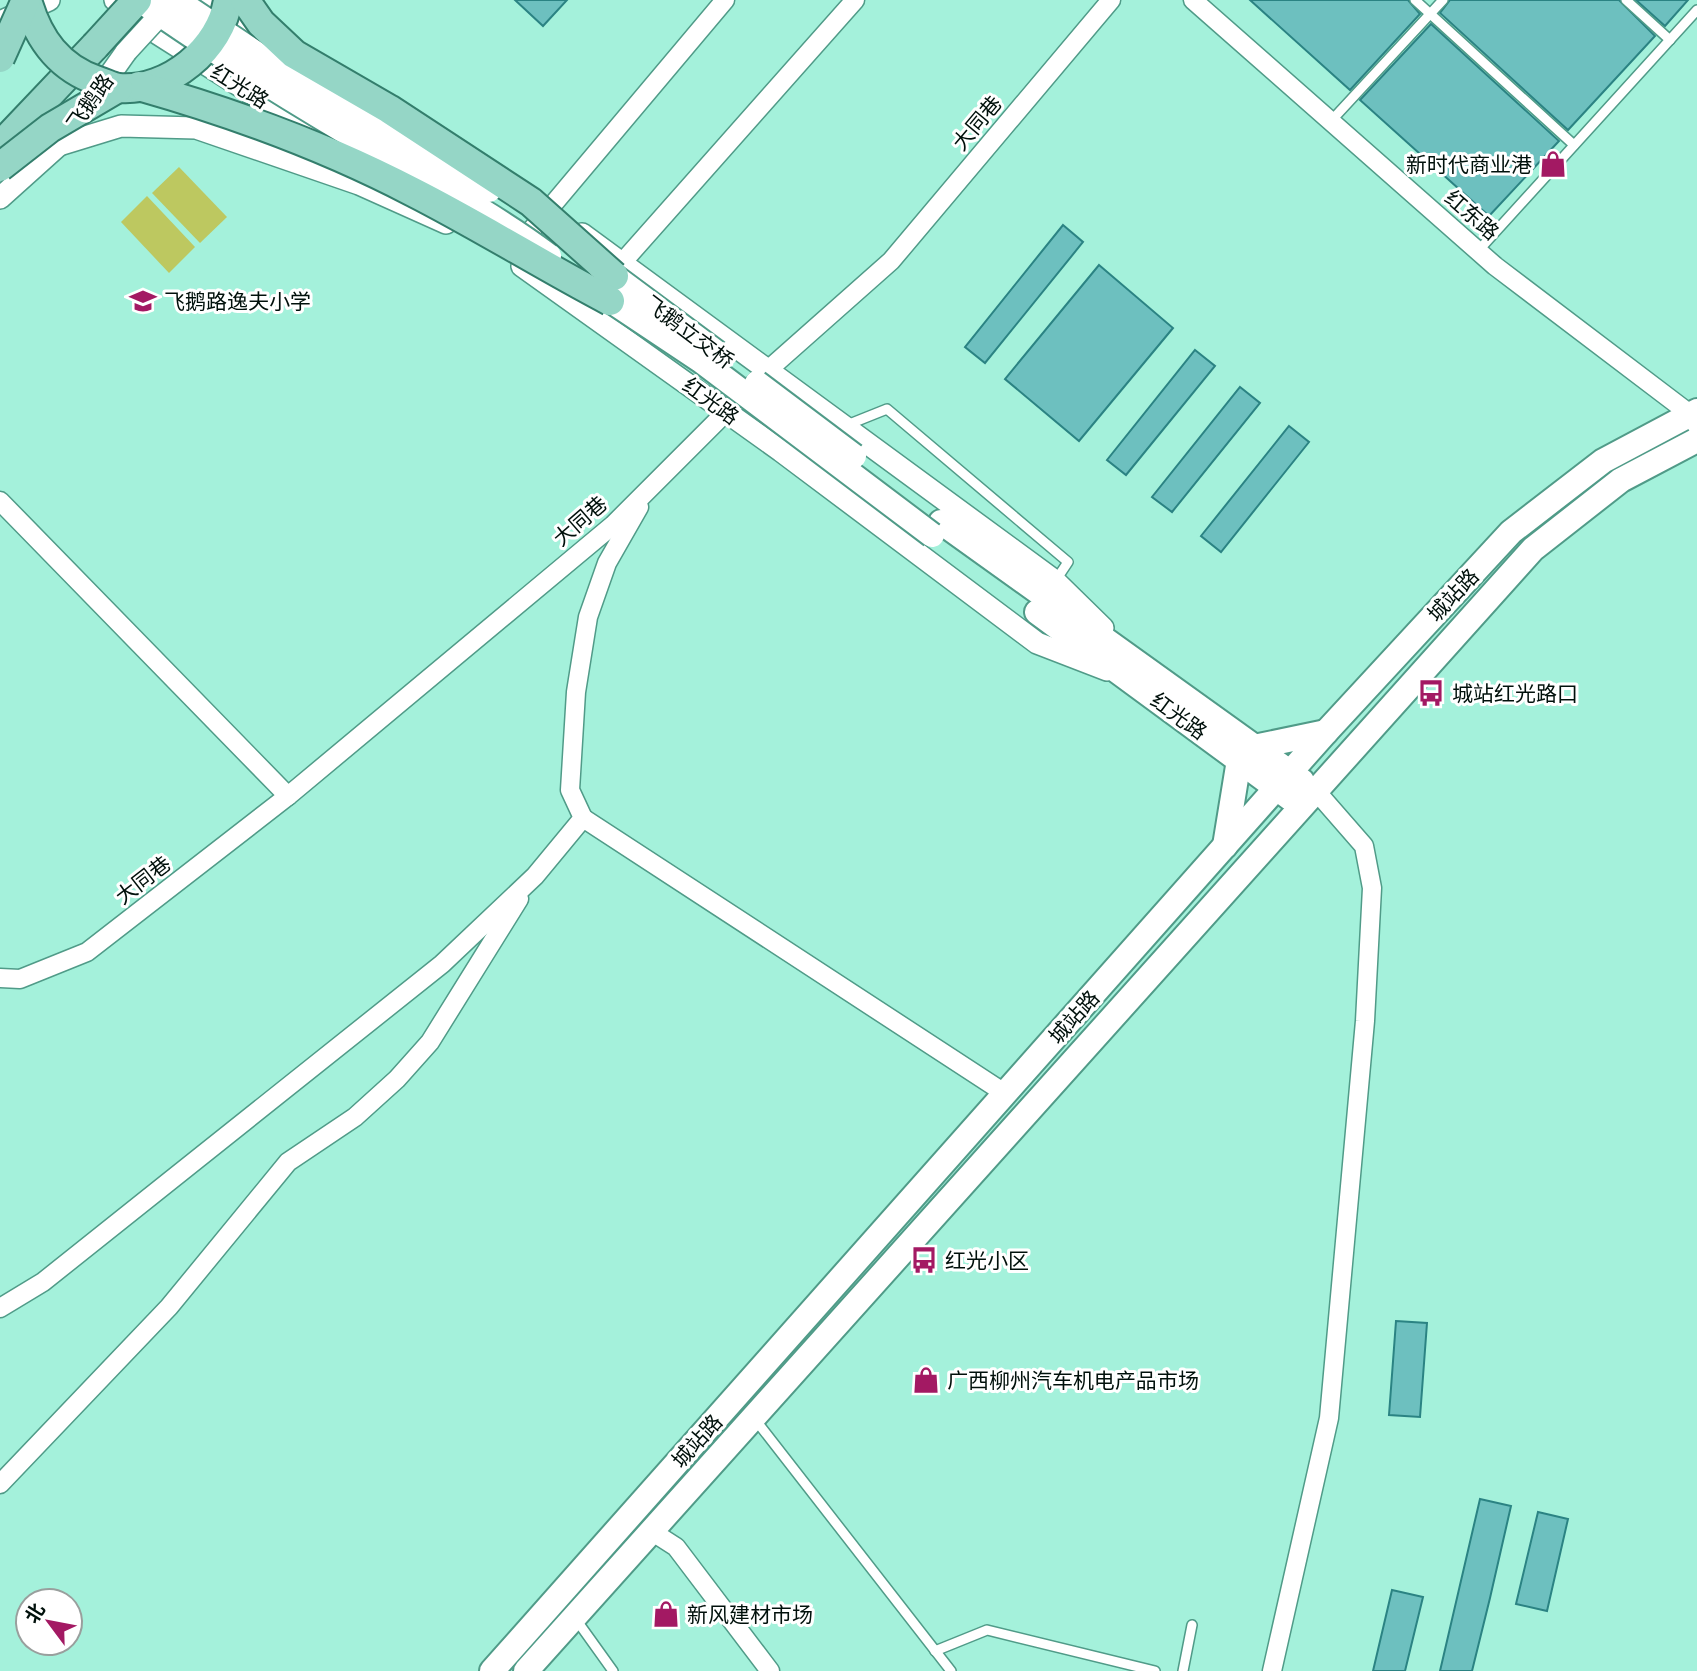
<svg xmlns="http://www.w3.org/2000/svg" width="1697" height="1671" font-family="Helvetica,'Noto Sans SC',sans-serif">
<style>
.green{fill:#bdc860}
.building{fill:#6dc0bf;stroke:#2b8383;stroke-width:2}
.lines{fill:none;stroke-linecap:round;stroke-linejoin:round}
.service-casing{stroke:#509b88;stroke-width:12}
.minor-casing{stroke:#509b88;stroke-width:21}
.tertiary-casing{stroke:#509b88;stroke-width:24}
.secondary-casing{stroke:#509b88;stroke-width:28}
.primary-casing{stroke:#337e6c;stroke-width:32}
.service{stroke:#fff;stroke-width:9}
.minor{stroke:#fff;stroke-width:18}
.tertiary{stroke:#fff;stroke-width:21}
.secondary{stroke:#fff;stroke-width:24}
.primary{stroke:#95d6c6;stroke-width:28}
.tertiary-bridge-casing{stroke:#509b88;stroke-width:24;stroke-linecap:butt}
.secondary-bridge-casing{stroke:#509b88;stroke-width:28;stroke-linecap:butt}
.primary-bridge-casing{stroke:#337e6c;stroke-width:32;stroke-linecap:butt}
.tertiary-bridge{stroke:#fff;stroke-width:21}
.secondary-bridge{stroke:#fff;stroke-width:24}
.primary-bridge{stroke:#95d6c6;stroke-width:28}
.labels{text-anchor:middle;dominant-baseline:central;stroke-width:6;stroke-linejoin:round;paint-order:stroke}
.street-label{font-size:21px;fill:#00100b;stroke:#fff}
.poi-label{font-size:21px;fill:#00100b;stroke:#fff;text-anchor:start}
</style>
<rect width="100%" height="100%" fill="#a4f1db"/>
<g class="green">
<polygon points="179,167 227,217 200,243 152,193"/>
<polygon points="147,196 195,247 169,273 121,222"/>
</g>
<g class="building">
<polygon points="515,0 567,0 543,26"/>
<polygon points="1250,0 1408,0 1420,14 1350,90"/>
<polygon points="1450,0 1619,0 1655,36 1568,130 1440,13"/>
<polygon points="1636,0 1688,0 1665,26"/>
<polygon points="1431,24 1559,141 1489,216 1360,100"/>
<polygon points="1063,225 1083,242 985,363 965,347"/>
<polygon points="1099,265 1173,328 1079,441 1005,379"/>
<polygon points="1195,350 1215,366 1126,475 1107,460"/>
<polygon points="1240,387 1260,403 1172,512 1152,497"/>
<polygon points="1289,426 1309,442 1221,552 1201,536"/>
<polygon points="1396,1321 1427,1323 1420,1417 1389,1415"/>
<polygon points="1480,1499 1511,1506 1490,1598 1472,1671 1440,1671"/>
<polygon points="1538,1512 1568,1519 1547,1611 1516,1604"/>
<polygon points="1392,1590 1423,1597 1405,1671 1373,1671"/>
</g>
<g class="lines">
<defs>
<g id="service">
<polyline points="1415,0 1574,145"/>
<polyline points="1626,0 1670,40"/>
<polyline points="1331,121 1443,0"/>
<polyline points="1478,251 1697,10"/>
<polyline points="847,425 887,409 1068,562 1056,580"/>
<polyline points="754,1418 951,1671"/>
<polyline points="575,1618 613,1671"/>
<polyline points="935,1651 987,1630 1155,1671"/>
<polyline points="1183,1671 1192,1625"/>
</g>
<g id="minor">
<polyline points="1193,0 1495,266 1690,414 1697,426"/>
<polyline points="518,246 725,0"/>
<polyline points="613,273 855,0"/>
<polyline points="0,501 288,796"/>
<polyline points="583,818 1006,1094"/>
<polyline points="0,978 20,979 87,952 288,796 613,525 768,370 891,261 1111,0"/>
<polyline points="0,1308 43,1282 442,964 535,876 583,818 570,790 576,692 588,617 607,563 639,507"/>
<polyline points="0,1484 169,1307 288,1162 355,1117 397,1079 430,1042 519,899"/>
<polyline points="651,1531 676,1547 770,1671"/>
<polyline points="1272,1671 1329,1418 1365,1021 1372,888 1364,846 1316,791"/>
</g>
<g id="tertiary">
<polyline points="115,0 144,25 330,143"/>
<polyline points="205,0 267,37"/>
<polyline points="0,22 49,0"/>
<polyline points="97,93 126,52"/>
<polyline points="59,145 121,126 196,128 359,184 446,223"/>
<polyline points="0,198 59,145 68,133"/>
<polyline points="582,234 1055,581 1103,628"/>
<polyline points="522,266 781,451 1037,643 1107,670"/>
</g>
<g id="secondary">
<polyline points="941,522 1302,781"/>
<polyline points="1037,612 1290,798"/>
<polyline points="1254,747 1326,732"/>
<polyline points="1225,846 1239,760"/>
<polyline points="492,1671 1326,732 1511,532 1603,461 1697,411"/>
<polyline points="526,1671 1533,549 1621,480 1697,440"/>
</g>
<polyline id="primary" points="0,146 95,46"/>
</defs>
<use href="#service" class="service-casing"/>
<use href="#minor" class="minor-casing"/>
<use href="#tertiary" class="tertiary-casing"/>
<use href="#secondary" class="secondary-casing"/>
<use href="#primary" class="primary-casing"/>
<use href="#service" class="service"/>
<use href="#minor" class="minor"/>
<use href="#tertiary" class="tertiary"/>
<use href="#secondary" class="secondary"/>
<use href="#primary" class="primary"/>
<defs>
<polyline id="tertiary-bridge" points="126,52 172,2"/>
<g id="secondary-bridge">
<path d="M 140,0 C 219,56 301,106 385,155 C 441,187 497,217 549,256"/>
<polyline points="176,0 297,81 489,190"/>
<polyline points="600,266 717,353"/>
<polyline points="595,290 700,360 932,535"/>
<polyline points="757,383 854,456"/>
</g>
<g id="primary-bridge">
<path d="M 27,0 C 38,39 59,68 98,81 C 105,83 112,87 119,88 C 169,92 221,48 228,0"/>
<polyline points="245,0 261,23 294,54 389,109 531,202 614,276"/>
<polyline points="95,46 137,0"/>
<polyline points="0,58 26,0"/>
<path d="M 139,86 C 234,113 325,146 413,192 C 480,226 543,266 610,301"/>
<polyline points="0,167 50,128 118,88"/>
</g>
</defs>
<use href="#tertiary-bridge" class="tertiary-bridge-casing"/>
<use href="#secondary-bridge" class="secondary-bridge-casing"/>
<use href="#primary-bridge" class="primary-bridge-casing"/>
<use href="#tertiary-bridge" class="tertiary-bridge"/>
<use href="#secondary-bridge" class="secondary-bridge"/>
<use href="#primary-bridge" class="primary-bridge"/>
</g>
<defs>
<symbol id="shop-bare" viewBox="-9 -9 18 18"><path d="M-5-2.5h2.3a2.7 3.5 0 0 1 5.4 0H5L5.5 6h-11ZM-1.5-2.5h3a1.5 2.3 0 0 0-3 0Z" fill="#a31963" stroke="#fff" stroke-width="2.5" paint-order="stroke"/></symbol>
<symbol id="school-bare" viewBox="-9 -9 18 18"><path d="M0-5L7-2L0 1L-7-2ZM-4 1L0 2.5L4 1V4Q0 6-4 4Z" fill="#a31963" stroke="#fff" stroke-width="2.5" paint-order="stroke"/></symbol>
<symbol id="bus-bare" viewBox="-9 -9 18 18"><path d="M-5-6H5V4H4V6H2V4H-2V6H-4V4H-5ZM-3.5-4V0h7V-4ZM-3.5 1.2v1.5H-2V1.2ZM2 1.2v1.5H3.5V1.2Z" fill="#a31963" stroke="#fff" stroke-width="2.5" paint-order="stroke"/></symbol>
</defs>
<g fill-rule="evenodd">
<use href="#shop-bare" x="1534" y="145" width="38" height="38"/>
<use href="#school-bare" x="124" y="282" width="38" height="38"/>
<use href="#bus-bare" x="1412" y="674" width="38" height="38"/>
<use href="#bus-bare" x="905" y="1241" width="38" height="38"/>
<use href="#shop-bare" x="907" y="1361" width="38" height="38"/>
<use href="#shop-bare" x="647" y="1595" width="38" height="38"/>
</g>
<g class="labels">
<g class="street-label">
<text transform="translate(240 86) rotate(32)">红光路</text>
<text transform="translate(90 102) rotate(-55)">飞鹅路</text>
<text transform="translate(977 123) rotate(-50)">大同巷</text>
<text transform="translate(1472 215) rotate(41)">红东路</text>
<text transform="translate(689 332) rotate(37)">飞鹅立交桥</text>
<text transform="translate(711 401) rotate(36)">红光路</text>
<text transform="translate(580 521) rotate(-41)">大同巷</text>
<text transform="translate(1453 595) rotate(-47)">城站路</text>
<text transform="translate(1179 716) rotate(36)">红光路</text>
<text transform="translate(143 880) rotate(-38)">大同巷</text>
<text transform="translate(1074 1017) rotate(-48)">城站路</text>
<text transform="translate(697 1441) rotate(-48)">城站路</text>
</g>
<g class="poi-label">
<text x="1532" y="164" text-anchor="end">新时代商业港</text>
<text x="164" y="301">飞鹅路逸夫小学</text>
<text x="1452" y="693">城站红光路口</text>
<text x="945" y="1260">红光小区</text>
<text x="947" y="1380">广西柳州汽车机电产品市场</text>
<text x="687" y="1614">新风建材市场</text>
</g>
</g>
<g transform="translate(49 1622) rotate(302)"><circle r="33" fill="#ffffff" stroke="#999f9d" stroke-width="2"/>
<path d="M0-5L12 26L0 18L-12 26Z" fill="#a31963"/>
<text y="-10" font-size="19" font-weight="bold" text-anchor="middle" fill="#00100b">北</text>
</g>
</svg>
